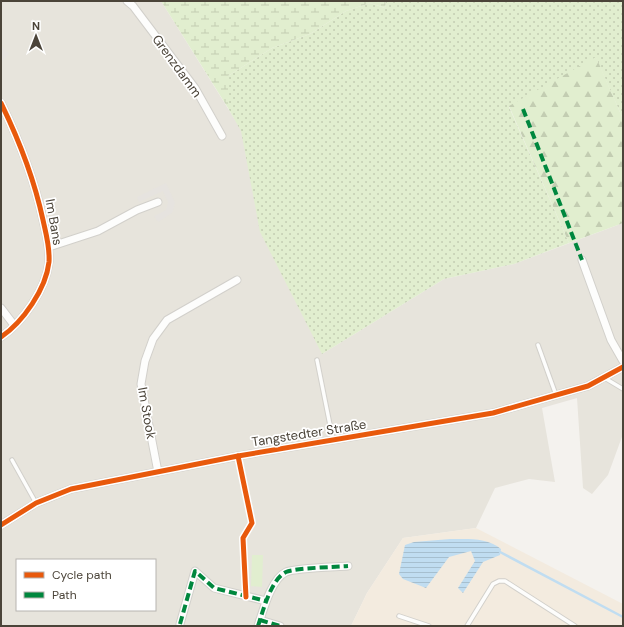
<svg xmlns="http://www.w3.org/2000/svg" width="624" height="627" font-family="'DM Sans',sans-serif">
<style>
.residential{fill:#e7e4dc;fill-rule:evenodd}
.commercial{fill:#f3ebdf}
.grass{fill:url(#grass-dots)}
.forest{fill:url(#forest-firs)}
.wetland{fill:url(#wetland-marsh)}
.park{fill:#e1eecf}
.parking{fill:#e6e3df}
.water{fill:url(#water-rules)}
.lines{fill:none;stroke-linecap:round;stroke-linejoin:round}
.stream{stroke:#c0ddf1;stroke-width:2.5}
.service-casing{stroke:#d2d0cb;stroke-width:5.5}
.minor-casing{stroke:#d2d0cb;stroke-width:9}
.service{stroke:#fdfdfc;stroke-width:3.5}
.minor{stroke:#fdfdfc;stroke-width:7}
.quiet{stroke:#00873e;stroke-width:4;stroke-dasharray:8 4;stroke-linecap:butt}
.cycleway-casing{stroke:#fff;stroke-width:8}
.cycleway{stroke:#e8590c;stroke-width:5}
.labels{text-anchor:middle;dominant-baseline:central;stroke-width:3.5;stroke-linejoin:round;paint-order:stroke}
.street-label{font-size:13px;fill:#4b4439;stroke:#fff}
</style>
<defs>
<pattern id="grass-dots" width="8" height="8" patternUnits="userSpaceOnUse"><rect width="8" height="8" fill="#e1eecf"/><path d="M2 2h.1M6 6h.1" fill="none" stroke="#c3cdb2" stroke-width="1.8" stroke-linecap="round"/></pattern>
<pattern id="forest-firs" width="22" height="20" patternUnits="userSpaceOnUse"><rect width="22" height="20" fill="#e1eecf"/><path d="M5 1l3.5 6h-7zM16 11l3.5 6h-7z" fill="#c3cdb2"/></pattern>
<pattern id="wetland-marsh" width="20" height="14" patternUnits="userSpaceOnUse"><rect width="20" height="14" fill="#e1eecf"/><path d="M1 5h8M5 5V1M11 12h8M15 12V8" fill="none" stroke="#c3cdb2"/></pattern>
<pattern id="water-rules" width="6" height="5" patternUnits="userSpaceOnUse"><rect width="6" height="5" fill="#c0ddf1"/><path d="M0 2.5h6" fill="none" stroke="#a6bfcf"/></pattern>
</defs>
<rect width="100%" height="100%" fill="#f4f2ee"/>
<path class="residential" d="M 1,1 L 161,1 L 242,131 L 322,354 L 444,279 L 514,264 L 623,223 L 623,434 L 608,475 L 592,494 L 583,488 L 577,398 L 542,408 L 555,482 L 529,479 L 495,488 L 476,528 L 403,538 L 367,593 L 351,626 L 1,626 ZM 17,560 L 155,560 L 155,610 L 17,610 Z"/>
<polygon class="commercial" points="476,528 623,604 623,626 351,626 367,593 403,538"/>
<polygon class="grass" points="386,1 623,1 623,119 596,58 509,107 569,243 514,264 444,279 322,354 260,232 241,131 228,108 228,76 272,48 310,34 346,11 370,3 385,8"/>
<polygon class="forest" points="596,57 623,119 623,223 569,243 509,106"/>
<polygon class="wetland" points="161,1 386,1 385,8 370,3 346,11 310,34 272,48 228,76 228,108"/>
<polygon class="park" points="252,555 263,555 262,587 251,586"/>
<g class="parking">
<polygon points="1,46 9,54 1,62"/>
<polygon points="166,183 175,203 172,213 158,222 154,216 166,210 168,202 163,191 139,202 137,197"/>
</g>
<path class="water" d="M 450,539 C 467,539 487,537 501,549 L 500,555 L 483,562 L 463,593 L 458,588 L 475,561 L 471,551 L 449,557 L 426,588 L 403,579 L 399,574 L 405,545 L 414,542 Z"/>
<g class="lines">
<polyline class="stream" points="500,552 623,617"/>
<defs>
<g id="service">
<polyline points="538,345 556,395"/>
<polyline points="317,360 333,440"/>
<polyline points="603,377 623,389"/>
<polyline points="12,460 36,503"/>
<polyline points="399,616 429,626"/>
<polyline points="467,626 493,584 499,581 505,581 575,626"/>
</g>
<g id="minor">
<polyline points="127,1 133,6 195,88 222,136"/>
<path d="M 1,103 C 20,142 34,178 43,220 C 46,234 50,247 49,262 C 46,289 23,322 1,337"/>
<polyline points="49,247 98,231 137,210 158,202"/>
<polyline points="582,260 611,340 623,361"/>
<polyline points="1,308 14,325"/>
<polyline points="158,472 141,384 145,361 153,339 167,320 237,280"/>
<polyline points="1,525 36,503 71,489 238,456 493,413 588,386 623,367"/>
<polyline points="260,620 280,626"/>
<polyline points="180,624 195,571 214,588 266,601"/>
<path d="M 258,626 C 263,611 271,579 286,572 C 295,568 335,567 348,566"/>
</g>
</defs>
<use href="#service" class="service-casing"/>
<use href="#minor" class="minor-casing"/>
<use href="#service" class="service"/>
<use href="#minor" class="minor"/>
<g class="quiet">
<polyline points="523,109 582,260"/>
<polyline points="260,620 280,626"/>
<polyline points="180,624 195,571 214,588 266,601"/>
<path d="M 258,626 C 263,611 271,579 286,572 C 295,568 335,567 348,566"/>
</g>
<defs>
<g id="cycleway">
<path d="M 1,103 C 20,142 34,178 43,220 C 46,234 50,247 49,262 C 46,289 23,322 1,337"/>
<polyline points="238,456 252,523 243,538 246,597"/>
<polyline points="1,525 36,503 71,489 238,456 493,413 588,386 623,367"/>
</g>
</defs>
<use href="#cycleway" class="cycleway-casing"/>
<use href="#cycleway" class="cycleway"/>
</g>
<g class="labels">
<g class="street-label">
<text transform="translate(177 66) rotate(54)">Grenzdamm</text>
<text transform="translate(54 222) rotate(80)">Im Bans</text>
<text transform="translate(147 413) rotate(80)">Im Stook</text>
<text transform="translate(309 433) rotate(-9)">Tangstedter Straße</text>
</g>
</g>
<rect width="624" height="627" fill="none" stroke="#4b4439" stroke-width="4"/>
<rect x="16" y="559" width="140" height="52" fill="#ffffff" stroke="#b7b4b0"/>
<rect x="24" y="572" width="20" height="6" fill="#e8590c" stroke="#b7b4b0"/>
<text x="52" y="579" font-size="12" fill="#4b4439">Cycle path</text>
<rect x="24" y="592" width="20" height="6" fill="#00873e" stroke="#b7b4b0"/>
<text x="52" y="599" font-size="12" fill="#4b4439">Path</text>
<g transform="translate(36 36)" stroke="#ffffff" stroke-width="3" paint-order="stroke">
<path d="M0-3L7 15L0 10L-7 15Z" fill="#4b4439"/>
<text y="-6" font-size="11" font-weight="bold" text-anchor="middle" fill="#4b4439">N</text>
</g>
</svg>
